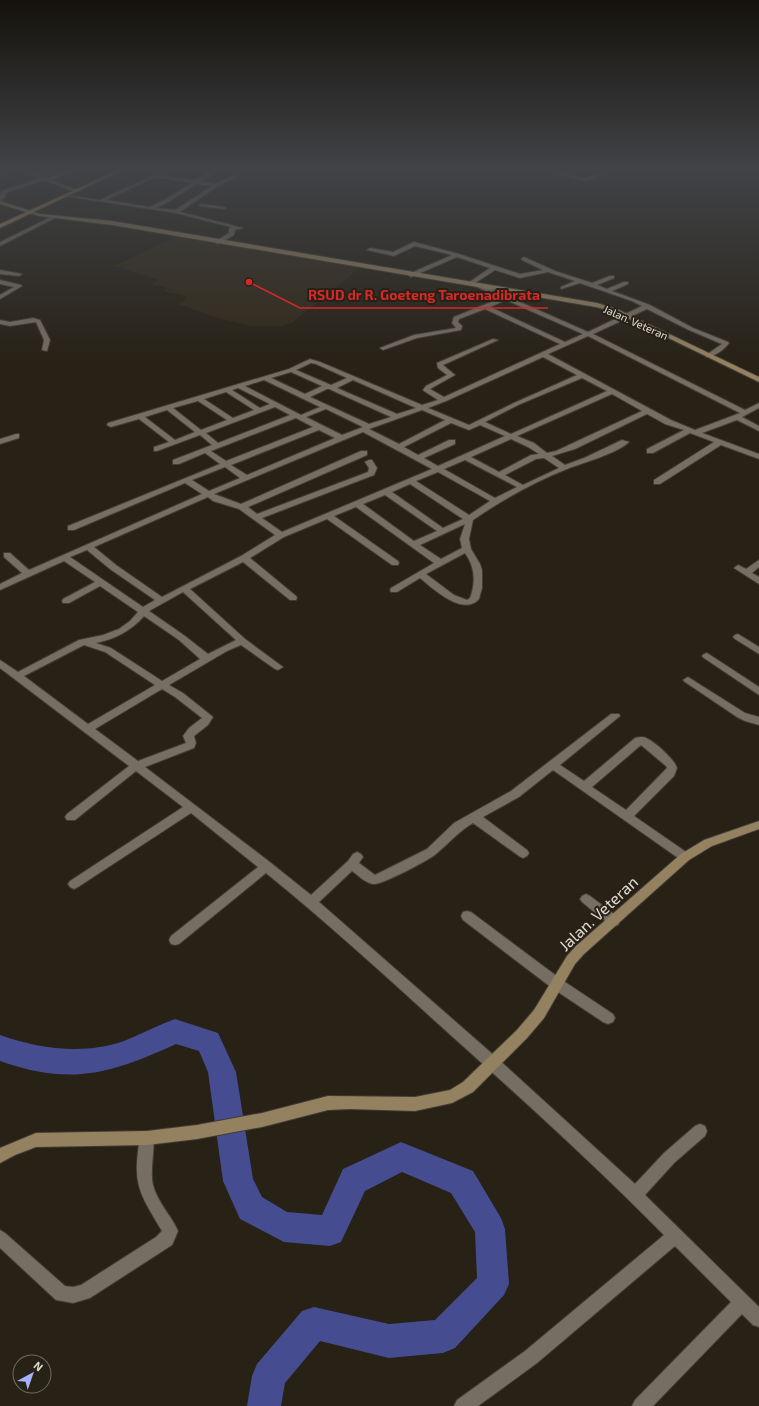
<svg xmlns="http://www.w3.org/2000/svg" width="759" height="1406" font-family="'Exo 2',sans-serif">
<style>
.built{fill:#322918}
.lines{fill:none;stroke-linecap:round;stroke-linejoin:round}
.river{fill:#454c8f;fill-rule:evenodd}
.street-casing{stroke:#423c35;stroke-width:2}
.secondary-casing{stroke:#423c35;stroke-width:2}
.primary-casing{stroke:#423c35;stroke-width:2}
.street{fill:#766e62;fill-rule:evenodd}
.secondary{fill:#94815f;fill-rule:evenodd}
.primary{fill:#b1935d;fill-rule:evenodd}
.labels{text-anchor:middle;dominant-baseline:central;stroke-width:4;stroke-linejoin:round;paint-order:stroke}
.far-street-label{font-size:11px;fill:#e0dcd5;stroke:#272116}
.near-street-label{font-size:16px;fill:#e0dcd5;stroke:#272116}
.leader{fill:none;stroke:#d62828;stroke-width:1.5}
.callout-dot{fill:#d62828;stroke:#272116;stroke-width:1.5}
.callout-label{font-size:14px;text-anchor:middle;font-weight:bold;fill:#d62828;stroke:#272116;stroke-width:4;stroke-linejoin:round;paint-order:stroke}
</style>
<rect width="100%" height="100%" fill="#272116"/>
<polygon class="built" points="178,236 359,268 292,323 282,326 251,326 221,319 178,304 186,300 187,296 163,291 167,288 152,284 159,280 114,266"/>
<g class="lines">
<path class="river" d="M 175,1019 L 218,1033 L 236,1072 L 253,1179 L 262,1197 L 287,1212 L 322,1215 L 343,1169 L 401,1142 L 473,1171 L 501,1218 L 505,1229 L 509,1284 L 504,1295 L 455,1348 L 443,1353 L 389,1358 L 320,1341 L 285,1383 L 281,1406 L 247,1406 L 252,1376 L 257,1364 L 302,1311 L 314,1307 L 389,1324 L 435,1320 L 477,1278 L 475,1232 L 451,1193 L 402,1172 L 365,1191 L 341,1242 L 330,1246 L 284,1242 L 240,1219 L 223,1181 L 208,1072 L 199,1051 L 176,1044 C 110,1074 71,1086 0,1061 L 0,1035 C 39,1049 84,1055 124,1041 C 141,1034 158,1025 175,1019 Z"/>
<defs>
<g id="street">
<polygon points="17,169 24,169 48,178 65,171 61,169 71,170 71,172 52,180 79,191 75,192 44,180 6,193 5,198 0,201 0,194 2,191 40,178 21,170 0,175 0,173"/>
<polygon points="168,169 179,169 189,171 187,172"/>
<polygon points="539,169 545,169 585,179 609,169 614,169 585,181"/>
<path d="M 211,172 L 215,173 L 200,181 L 215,184 L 234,175 L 238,176 L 218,186 L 180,212 L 243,228 L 235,230 L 234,235 L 218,244 L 216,243 L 216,241 L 229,233 L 229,229 L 231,227 L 176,213 L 64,196 L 66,195 L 100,200 L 154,175 L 194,180 ZM 155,177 L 192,183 L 166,199 L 150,207 L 106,200 ZM 197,184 L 212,186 L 175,210 L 156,208 L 170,201 Z"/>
<polygon points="201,204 224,207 226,208 224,209 199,206"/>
<polygon points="53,216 57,217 0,246 0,242"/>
<path d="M 414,242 L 459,254 L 520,274 L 543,270 L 522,260 L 521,259 L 524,257 L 555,271 L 592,283 L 610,276 L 614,276 L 614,278 L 597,285 L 607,289 L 624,282 L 628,282 L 628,284 L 612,291 L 650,305 L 693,328 L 728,342 L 729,343 C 725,349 713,358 706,357 L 706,355 L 722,344 L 689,330 L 647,309 L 593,334 L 745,410 L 759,403 L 759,408 L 742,417 L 759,426 L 759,431 L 737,420 L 702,433 L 759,454 L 759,459 L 721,445 L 660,484 L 654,484 L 654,480 L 714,442 L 690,433 L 653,453 L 647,453 L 647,449 L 684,430 L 665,424 L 647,414 L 575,449 L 552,456 L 565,465 L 584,458 L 622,440 L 629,442 C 618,453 583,463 567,469 C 534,482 502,500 473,520 L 469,539 L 471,549 L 480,564 L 482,570 L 482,588 L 479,599 C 463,617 432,588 420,578 L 397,592 L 391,592 L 390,590 L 391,588 L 434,563 L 356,507 L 334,516 L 398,561 L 399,563 L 398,565 L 392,565 L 327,519 L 284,537 L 250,558 L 296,596 L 297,598 L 296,600 L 290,600 L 243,562 L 190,589 L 245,639 L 283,667 L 278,670 L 275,669 L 241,645 L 227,651 L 169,685 L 183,693 L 213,717 L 208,725 L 194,736 L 196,743 L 194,748 L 145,767 L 271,863 L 311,895 L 348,861 L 353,854 L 357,852 L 361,854 L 363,857 L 359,863 L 375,875 L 427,849 L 454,823 L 511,791 L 611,714 L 619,714 L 620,716 L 560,765 L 584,781 L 635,738 C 639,737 644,736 648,739 C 656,743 675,760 677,768 L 674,776 L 634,816 L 689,854 L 691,857 L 689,860 L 685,862 L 681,860 L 553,770 L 519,797 L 483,817 L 527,850 L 529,853 L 527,856 L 523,858 L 519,856 L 473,823 C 459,831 449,843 436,854 C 429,860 380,886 373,884 C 365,883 358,875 352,871 L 319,902 L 497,1058 L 635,1184 L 664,1153 L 695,1126 L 700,1124 L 705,1126 L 707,1131 L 705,1136 L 674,1163 L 645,1195 L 759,1307 L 759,1327 L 753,1325 L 742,1314 L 653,1406 L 632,1406 L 635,1400 L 731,1302 L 675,1246 L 537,1363 L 478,1406 L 454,1406 L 457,1400 L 525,1351 L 664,1235 C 590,1160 512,1090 434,1020 C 379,970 324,920 266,873 L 179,944 L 175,945 L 171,944 L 169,940 L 171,936 L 258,867 L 191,813 L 78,887 L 74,889 L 70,887 L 68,884 L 70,881 L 183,807 L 136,771 L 75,820 L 67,820 L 65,817 L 67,814 L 129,766 L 0,668 L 0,660 L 18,672 L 79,640 L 103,635 L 119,629 L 130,621 L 138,612 L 100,586 L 69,603 L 63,603 L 62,601 L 63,599 L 95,582 L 64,561 L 0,590 L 0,584 L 22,573 L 4,557 L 4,553 L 10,553 L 29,570 L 202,494 L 185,483 L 74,530 L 68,530 L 68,526 L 220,464 L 205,453 L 179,464 L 173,464 L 173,460 L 212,445 L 200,435 L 157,451 L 154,451 L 154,447 L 169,442 L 139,419 L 111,427 L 107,425 L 108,423 L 289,369 L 310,359 L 320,362 L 422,405 L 438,400 L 424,391 L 423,390 L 426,386 L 447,375 L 438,368 L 437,363 L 493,339 L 498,340 L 443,365 L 455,375 L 430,389 L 444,397 L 560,344 L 485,309 L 459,319 L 458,322 L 462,326 L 461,330 L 417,338 L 383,350 L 380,348 L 414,335 L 456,328 L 452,323 L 454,317 L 501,298 L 475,286 L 475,284 L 477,283 L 588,332 L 642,306 L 632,301 L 580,283 L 561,289 L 561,287 L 575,281 L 548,272 L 520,278 L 495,270 L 472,285 L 468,285 L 468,283 L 490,268 L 457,257 L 411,277 L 408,275 L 409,274 L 452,255 L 415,246 L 394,256 L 367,250 L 370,248 L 393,252 ZM 506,300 L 583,334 L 565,342 L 490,307 ZM 588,336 L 740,413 L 695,430 L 671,420 L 548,354 ZM 543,357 L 577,375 L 514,403 L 469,425 L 428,408 L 446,401 ZM 311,363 L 316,364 L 347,378 L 331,385 L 296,370 ZM 291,372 L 322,386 L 305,394 L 271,378 ZM 582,378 L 607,391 L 511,434 L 485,422 L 518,405 ZM 264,380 L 320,407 L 301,415 L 245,386 ZM 353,380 L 416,408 L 397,414 L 337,388 ZM 238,388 L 270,404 L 260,408 L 232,390 ZM 327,389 L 329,389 L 391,417 L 369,424 L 310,397 ZM 226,392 L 254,410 L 233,418 L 204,399 ZM 612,394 L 642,411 L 556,451 L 547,453 L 534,443 L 517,436 ZM 198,401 L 227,420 L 201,430 L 173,408 ZM 275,407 L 290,415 L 218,443 L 206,433 ZM 326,409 L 363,427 L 342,435 L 306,417 ZM 167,410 L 195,432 L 175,440 L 145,417 ZM 422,410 L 445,420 L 399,444 L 369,429 ZM 296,418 L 313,427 L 226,461 L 211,451 ZM 451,423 L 469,430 L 480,425 L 505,436 L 438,466 L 424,458 L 455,444 L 455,440 L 449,440 L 418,455 L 404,447 ZM 319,430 L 335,438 L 247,475 L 231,465 ZM 363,432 L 432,469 L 282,532 L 262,518 L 374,475 L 377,468 L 372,460 L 369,460 L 365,462 L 369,468 L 368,472 L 257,514 L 248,507 L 367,455 L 367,451 L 361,451 L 241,504 L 214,494 ZM 511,439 L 528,447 L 539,454 L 531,455 L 499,472 L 471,457 ZM 544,458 L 559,468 L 523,485 L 505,475 L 536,459 ZM 465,460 L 517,487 L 495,498 L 444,469 ZM 225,467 L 240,478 L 209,491 L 192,480 ZM 438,472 L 490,501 L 469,515 L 416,481 ZM 410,484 L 463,519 L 443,528 L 392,492 ZM 385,495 L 437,531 L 414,541 L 363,504 ZM 208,497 L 213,501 L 239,509 L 275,535 L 241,556 L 162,597 L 116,565 L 94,547 ZM 465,524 L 460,539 L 462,548 L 441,559 L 420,545 ZM 87,550 L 110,569 L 155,600 L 143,607 L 70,557 ZM 465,553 C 475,567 476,582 470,598 L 467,600 L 454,595 L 426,574 ZM 183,592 L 236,640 L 208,654 L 185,636 L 149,611 ZM 144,616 L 179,640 L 200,659 L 162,681 L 111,648 L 96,643 C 115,639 131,631 144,616 ZM 84,645 L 105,652 L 155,685 L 88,724 L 24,676 ZM 162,689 L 175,697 L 202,718 L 189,728 L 183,736 L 186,743 L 138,761 L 95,729 ZM 641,745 L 666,766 L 667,768 L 626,810 L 592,787 Z"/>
<polygon points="0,270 22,274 19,276 0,274"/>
<polygon points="0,280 21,285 22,286 0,299 0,295 14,287 0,284"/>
<polygon points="33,318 40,320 50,340 47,351 42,350 44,340 36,322 10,326 0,324 0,320 10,322"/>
<polygon points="16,434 19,434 19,438 0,444 0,439"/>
<polygon points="759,560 759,567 752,573 759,577 759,584 734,568 738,565 746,569"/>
<polygon points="738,634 759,647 759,654 735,639 733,637 735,635"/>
<polygon points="707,653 759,687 759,695 704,658 702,656 704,654"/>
<polygon points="688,677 745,713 759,717 759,725 745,721 737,717 685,682 683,680"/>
<polygon points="586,894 590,896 618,917 620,921 618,925 614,926 610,925 582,902 580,899 582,896"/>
<polygon points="467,911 471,912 562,980 613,1014 615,1018 613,1022 608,1024 603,1022 552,988 463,920 461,916 463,912"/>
<path d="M 147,1131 L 152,1133 C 157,1144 149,1168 153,1185 C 157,1202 171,1215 178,1231 L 172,1245 L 90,1298 L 73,1303 L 56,1300 L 0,1248 L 0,1230 L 5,1233 L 65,1286 L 73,1287 L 81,1285 L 156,1237 L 162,1231 C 139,1192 132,1185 140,1138 L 142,1133 Z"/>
</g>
<g id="secondary">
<polygon points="0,201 40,214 112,221 597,303 619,310 759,377 759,382 615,312 596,307 112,225 39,216 0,204"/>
<polygon points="759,821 759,829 712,846 689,860 584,954 575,964 544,1018 527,1038 473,1092 452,1103 415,1111 350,1109 328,1110 262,1127 197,1139 147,1145 36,1147 15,1155 0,1163 0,1148 36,1133 147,1131 197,1125 262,1113 328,1096 415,1097 450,1090 463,1082 517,1030 534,1010 567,956 576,946 681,854 704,840"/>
</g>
<polygon id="primary" points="120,169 125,169 0,228 0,224"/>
</defs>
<use href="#street" class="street-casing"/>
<use href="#secondary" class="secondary-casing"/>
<use href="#primary" class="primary-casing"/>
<use href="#street" class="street"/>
<use href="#secondary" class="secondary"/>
<use href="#primary" class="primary"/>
</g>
<linearGradient id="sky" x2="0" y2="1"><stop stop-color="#15120c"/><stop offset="0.46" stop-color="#414347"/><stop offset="1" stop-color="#414347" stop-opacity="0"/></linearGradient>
<rect width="759" height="366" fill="url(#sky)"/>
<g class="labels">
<g class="far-street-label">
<text transform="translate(636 322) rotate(24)">Jalan. Veteran</text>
</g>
<g class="near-street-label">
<text transform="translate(598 913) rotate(-43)">Jalan. Veteran</text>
</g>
</g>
<path class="leader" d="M249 282L300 308H548"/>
<circle class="callout-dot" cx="249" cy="282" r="4"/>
<g class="callout-label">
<text x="424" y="300">RSUD dr R. Goeteng Taroenadibrata</text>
</g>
<g transform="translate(32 1374) rotate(40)"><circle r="19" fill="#272116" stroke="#716c62"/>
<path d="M0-3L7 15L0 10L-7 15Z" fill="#a5b1fc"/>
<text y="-6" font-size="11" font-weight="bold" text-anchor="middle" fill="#e0dcd5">N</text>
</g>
</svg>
